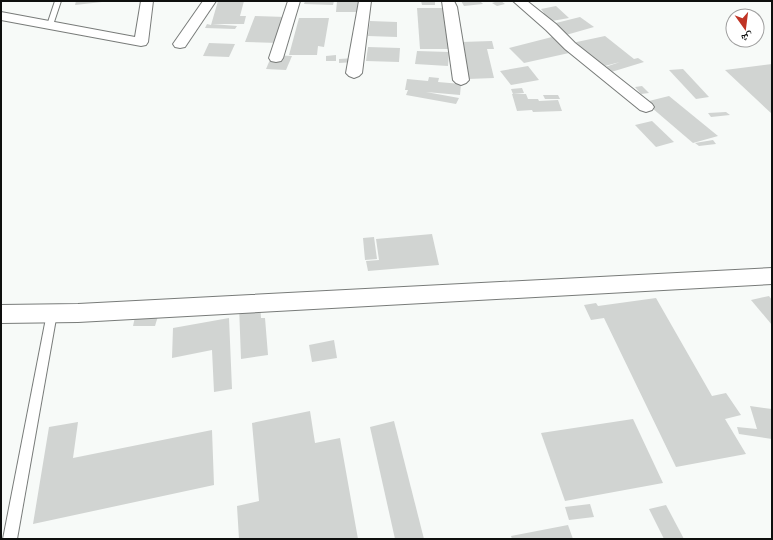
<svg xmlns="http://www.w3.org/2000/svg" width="773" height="540" font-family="Signika,'Noto Naskh Arabic',sans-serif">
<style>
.building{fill:#d1d4d2}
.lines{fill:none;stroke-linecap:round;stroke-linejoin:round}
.lane-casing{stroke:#787b79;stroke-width:2}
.street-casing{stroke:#787b79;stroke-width:2}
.lane{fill:#fff;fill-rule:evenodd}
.street{fill:#fff;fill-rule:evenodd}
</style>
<rect width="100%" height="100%" fill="#f7faf8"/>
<g class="building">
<polygon points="76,1 102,1 102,2 75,5"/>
<polygon points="218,1 244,1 240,16 246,16 244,24 212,24 237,26 235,29 205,28 207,24 211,25"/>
<polygon points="305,1 334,1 333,5 304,4"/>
<polygon points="337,1 362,1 362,12 336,12"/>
<polygon points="421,1 435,1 435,5 422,5"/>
<polygon points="461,1 480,1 483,4 464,6"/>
<polygon points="498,1 501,1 505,4 497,6 492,3"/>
<polygon points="556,6 569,18 546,22 537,14 544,13 541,9"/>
<polygon points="417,8 448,8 453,49 420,49"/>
<polygon points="255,16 286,17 278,43 245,42"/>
<polygon points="580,17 594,27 566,35 552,24"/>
<polygon points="299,18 329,18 324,47 318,46 317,55 289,55"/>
<polygon points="370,21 397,22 397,37 368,36"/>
<polygon points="605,36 634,59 638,58 644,62 608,73 602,68 620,62 601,67 572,43"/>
<polygon points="552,37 569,53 524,63 509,48"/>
<polygon points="492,41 494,49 487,49 494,78 468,79 461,42"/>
<polygon points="209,43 235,44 229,57 203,56"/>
<polygon points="368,47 400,48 399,62 366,61"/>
<polygon points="417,51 449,52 448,66 415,64"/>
<polygon points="272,55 292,56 286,70 266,69"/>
<polygon points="336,55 336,61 326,61 326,56"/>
<polygon points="355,58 355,62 339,63 339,59"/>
<polygon points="772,64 772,114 725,70"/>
<polygon points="528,66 539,80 511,85 500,71"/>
<polygon points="683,69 709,97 696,99 669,70"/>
<polygon points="429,77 439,78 438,82 461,84 460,95 426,92 459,98 456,104 406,95 408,90 405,90 407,79 428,81"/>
<polygon points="642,86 649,93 641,94 635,87"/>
<polygon points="522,88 524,93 513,94 511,89"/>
<polygon points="512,94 526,94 528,99 538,99 539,101 558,100 562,111 533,112 532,110 517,111"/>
<polygon points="543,95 558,95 560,99 545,99"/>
<polygon points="669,96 718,136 693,143 645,102"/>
<polygon points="726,112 730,115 711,117 708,113"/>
<polygon points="652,121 674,142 656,147 635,125"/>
<polygon points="713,140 716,144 699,146 695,143"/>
<polygon points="432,234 439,265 368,271 366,261 379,260 376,239"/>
<polygon points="374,237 377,259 365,260 363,238"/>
<polygon points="769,296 772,300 772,325 751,300"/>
<polygon points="656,298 712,396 726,393 741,415 725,419 746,454 676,467 604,318 591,320 584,305 596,303 598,306"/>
<polygon points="260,303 261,318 265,318 268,355 241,359 239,306"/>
<polygon points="158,316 155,326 133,326 135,317"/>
<polygon points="229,318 232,389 214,392 212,350 172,358 173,328"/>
<polygon points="334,340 337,358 312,362 309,345"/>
<polygon points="750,406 772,409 772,439 739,434 737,427 757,429"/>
<polygon points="310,411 315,443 340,438 358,539 239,539 237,506 259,501 252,423"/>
<polygon points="633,419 663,483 565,501 541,433"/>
<polygon points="394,421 424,539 395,539 370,427"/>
<polygon points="78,422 73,458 212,430 214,485 33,524 49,427"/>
<polygon points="590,504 594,517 569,520 565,507"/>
<polygon points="666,505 684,539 664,539 649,509"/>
<polygon points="568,525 573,539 512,539 511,536"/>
</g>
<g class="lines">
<defs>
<g id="lane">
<polygon points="55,1 61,1 53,25 50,27 47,25"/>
<polygon points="52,309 56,310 57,313 17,539 3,539 47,313 48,310"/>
</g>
<g id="street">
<polygon points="141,1 153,1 148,42 146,45 141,46 1,20 1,12 135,37"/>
<polygon points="203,1 216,1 185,47 180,48 175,47 173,44"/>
<polygon points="288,1 300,1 283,58 281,61 276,62 271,61 269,58"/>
<polygon points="359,1 371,1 362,73 359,76 354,78 349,76 346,73"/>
<polygon points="442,1 454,1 457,7 469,80 466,83 461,85 456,83 453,80"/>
<polygon points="513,1 527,1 556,24 575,43 652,104 654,107 652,110 646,112 640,110 565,49 546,30"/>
<polygon points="772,268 772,284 78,322 1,323 1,305 78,304"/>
</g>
</defs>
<use href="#lane" class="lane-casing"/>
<use href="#street" class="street-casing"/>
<use href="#lane" class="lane"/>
<use href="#street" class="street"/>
</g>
<rect width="773" height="540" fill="none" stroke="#0e0f0e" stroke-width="4"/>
<g transform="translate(745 28) rotate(166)"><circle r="19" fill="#ffffff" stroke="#9f9f9f"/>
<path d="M0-3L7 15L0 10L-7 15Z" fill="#c03324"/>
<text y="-6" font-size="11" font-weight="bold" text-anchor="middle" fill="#0e0f0e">ش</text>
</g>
</svg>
